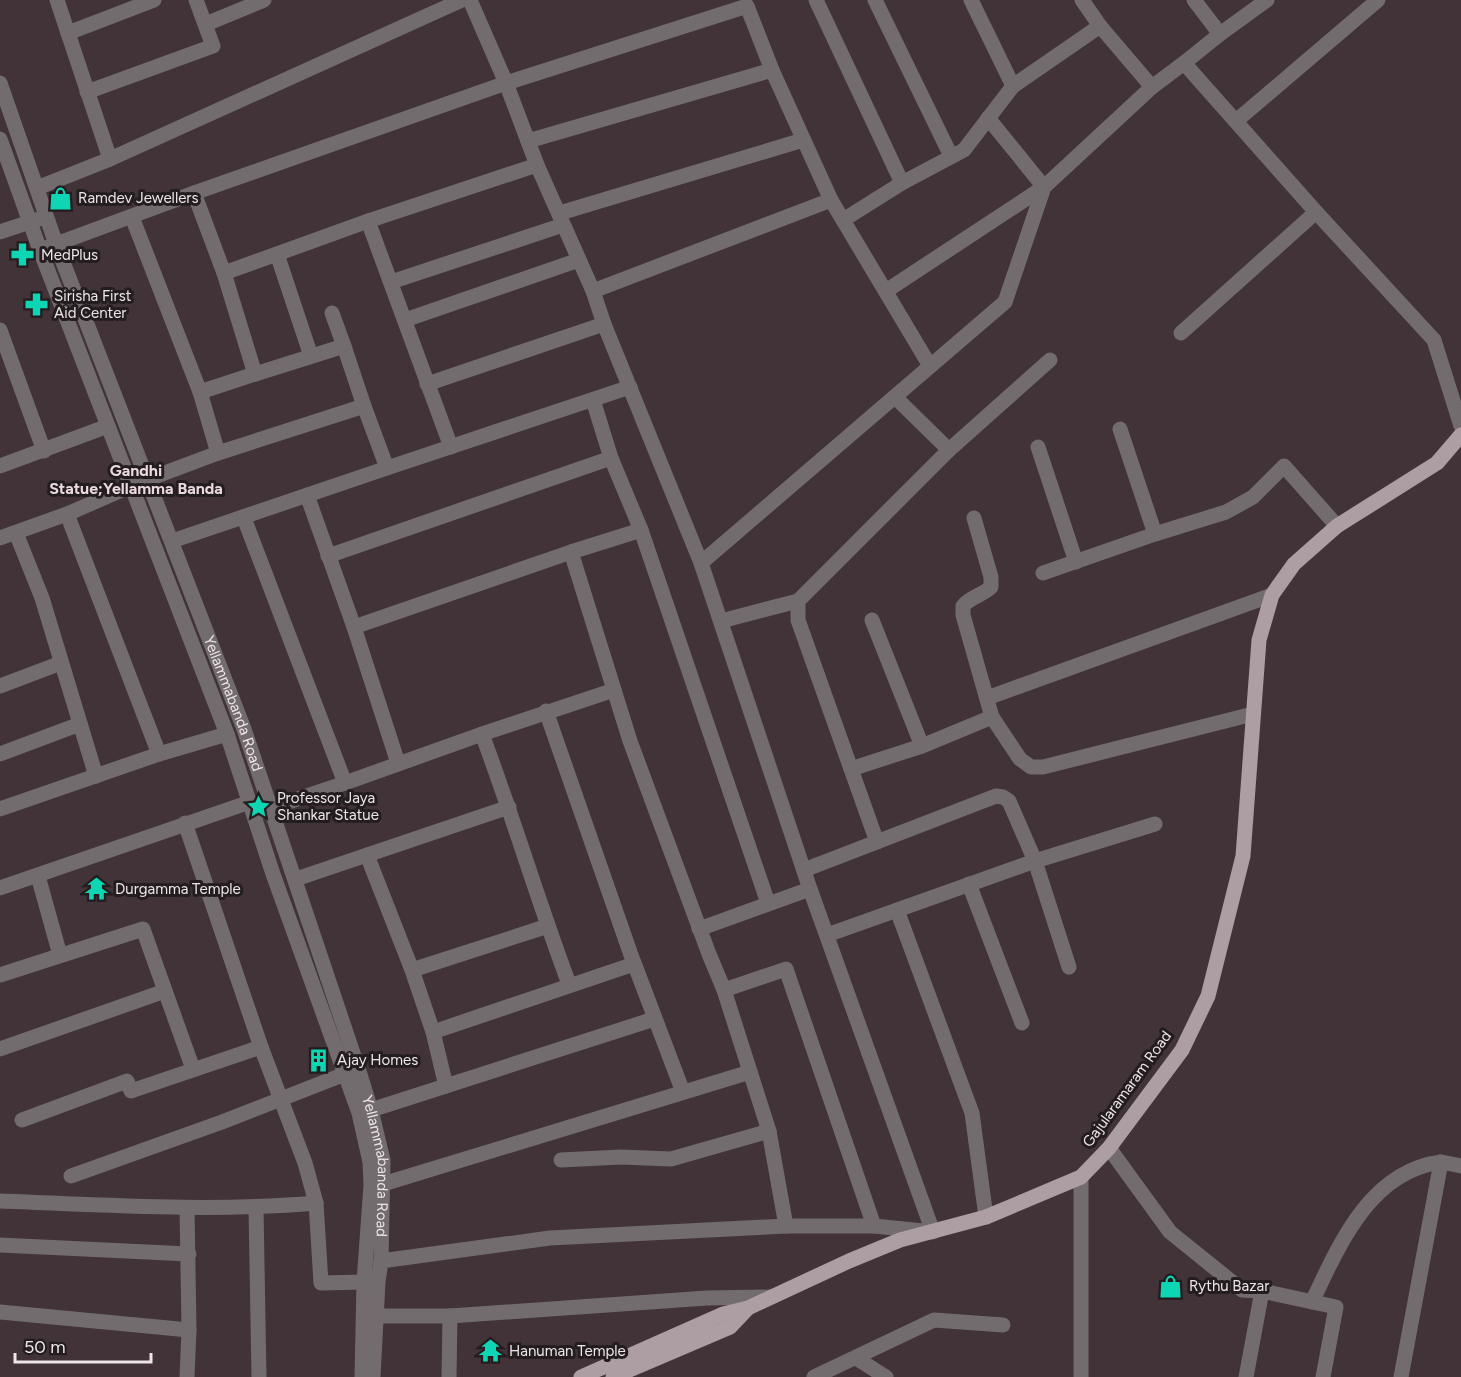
<svg xmlns="http://www.w3.org/2000/svg" width="1461" height="1377" font-family="Figtree,sans-serif">
<style>
.lines{fill:none;stroke-linecap:round;stroke-linejoin:round}
.minor{stroke:#736c6e;stroke-width:15}
.major{stroke:#ac9ea3;stroke-width:15}
.labels{text-anchor:middle;dominant-baseline:central;stroke-width:6;stroke-linejoin:round;paint-order:stroke}
.poi-label{font-size:15px;fill:#eee5e7;stroke:#231d1f;text-anchor:start}
.street-label{font-size:15px;fill:#eee5e7;stroke:#231d1f}
.neighbourhood-label{font-size:16px;font-weight:bold;fill:#ebd9df;stroke:#231d1f}
</style>
<rect width="100%" height="100%" fill="#413338"/>
<g class="lines">
<g class="minor">
<polyline points="57,0 110,159"/>
<polyline points="470,0 506,83 747,6 772,70 831,200 930,366"/>
<polyline points="816,0 902,183"/>
<polyline points="875,0 951,156"/>
<polyline points="971,0 1013,86"/>
<polyline points="1082,0 1100,26"/>
<polyline points="206,24 264,0"/>
<polyline points="68,33 154,0"/>
<polyline points="1220,34 1267,0"/>
<polyline points="1184,63 1316,212 1434,340 1461,426"/>
<path id="s1" d="M 0,83 L 56,244 L 244,729 L 358,1068 L 371,1110 L 383,1160 L 381,1261 L 378,1282 L 373,1377"/>
<polyline points="1152,87 1184,63 1220,34 1194,0"/>
<polyline points="87,92 213,46 196,0"/>
<polyline points="1236,121 1378,0"/>
<polyline points="0,139 40,250 227,734 273,874 359,1113 370,1162 371,1185 364,1282 362,1377"/>
<polyline points="528,141 772,70"/>
<polyline points="37,188 110,159 462,0"/>
<polyline points="194,193 224,273 255,374 344,346 364,406"/>
<polyline points="560,213 803,140"/>
<polyline points="132,217 200,392 218,453 364,406 387,468 630,387"/>
<polyline points="368,221 451,447"/>
<polyline points="0,232 39,219"/>
<polyline points="40,250 194,193 506,83 537,165 593,291 604,324 701,563 810,889 933,1232 874,1226 786,1226 550,1238 381,1261"/>
<polyline points="277,254 311,356"/>
<polyline points="224,273 368,221 537,165"/>
<polyline points="391,282 563,225"/>
<polyline points="593,291 831,200"/>
<polyline points="886,291 1044,187 988,118"/>
<polyline points="332,313 344,346"/>
<polyline points="405,320 579,260"/>
<polyline points="0,330 44,451"/>
<polyline points="1181,333 1316,212"/>
<polyline points="427,384 604,324"/>
<polyline points="200,392 255,374"/>
<polyline points="895,397 949,450 1050,360"/>
<polyline points="593,400 611,458"/>
<polyline points="1120,429 1155,534"/>
<polyline points="1038,447 1076,562"/>
<polyline points="0,466 108,426"/>
<polyline points="307,495 354,627 398,763"/>
<polyline points="67,514 159,754"/>
<polyline points="244,518 345,783 482,734 614,690"/>
<polyline points="16,533 42,598 96,776"/>
<polyline points="0,538 67,514 138,483 218,453"/>
<polyline points="172,541 387,468"/>
<polyline points="571,552 630,741 709,954 724,990 769,1131 786,1226"/>
<polyline points="328,556 611,458 641,530 768,903"/>
<polyline points="701,563 1005,302 1044,187 1152,87 1100,26 1013,86 964,150 902,183 843,220"/>
<polyline points="1043,573 1155,534 1226,512 1253,497 1284,466 1337,526"/>
<polyline points="872,620 922,746"/>
<polyline points="721,621 798,601"/>
<polyline points="354,627 571,552 641,530"/>
<polyline points="0,686 61,663"/>
<polyline points="987,698 1272,595"/>
<polyline points="546,711 631,955 683,1092"/>
<polyline points="992,717 1020,759 1031,767 1043,767 1253,714"/>
<path d="M 482,734 C 513,817 538,901 569,984"/>
<polyline points="0,754 80,724"/>
<path d="M 851,769 L 922,746 L 992,717 L 963,615 L 963,606 C 970,597 983,595 991,587 L 991,577 L 974,518"/>
<polyline points="0,809 159,754 227,734"/>
<polyline points="262,811 345,783"/>
<polyline points="185,823 261,1047 305,1163 316,1203 321,1283 364,1282"/>
<polyline points="877,842 798,620 798,601 949,450"/>
<polyline points="367,855 412,970 433,1032 446,1086"/>
<polyline points="804,870 996,796 1003,797 1009,801 1035,861 1069,967"/>
<polyline points="38,876 60,955"/>
<polyline points="296,879 509,807"/>
<polyline points="969,884 1022,1023"/>
<polyline points="0,888 250,802"/>
<polyline points="897,910 972,1113 986,1217"/>
<polyline points="699,929 810,889"/>
<polyline points="827,935 1035,861 1155,824"/>
<polyline points="412,970 548,926"/>
<polyline points="0,975 143,929 193,1069"/>
<polyline points="724,990 786,969 874,1226"/>
<polyline points="433,1032 634,964"/>
<polyline points="0,1049 165,991"/>
<polyline points="371,1110 654,1019"/>
<polyline points="22,1120 127,1081 131,1091 261,1047"/>
<polyline points="1109,1148 1170,1232 1242,1290 1262,1291 1336,1307 1323,1377"/>
<polyline points="561,1160 621,1157 671,1159 769,1131"/>
<polyline points="71,1176 222,1122 345,1074"/>
<polyline points="1081,1177 1081,1377"/>
<polyline points="383,1184 750,1072"/>
<path d="M 0,1201 C 106,1205 210,1212 316,1203"/>
<polyline points="187,1208 189,1330 187,1377"/>
<polyline points="256,1208 259,1377"/>
<polyline points="0,1245 189,1254"/>
<path d="M 1312,1302 C 1339,1245 1370,1171 1441,1162"/>
<polyline points="0,1312 189,1330"/>
<polyline points="376,1316 450,1316 449,1377"/>
<polyline points="450,1316 707,1298 771,1297"/>
<polyline points="856,1358 886,1377"/>
<polyline points="814,1377 934,1320 1003,1325"/>
<polyline points="1246,1377 1262,1291"/>
<polyline points="1401,1377 1441,1162 1461,1166"/>
</g>
<g class="major">
<polyline points="581,1377 723,1314 748,1308 849,1261 900,1240 986,1217 1081,1177 1109,1148 1182,1050 1208,996 1243,856 1259,640 1272,595 1294,564 1337,526 1437,463 1461,435"/>
<polyline points="613,1377 730,1327 748,1308"/>
</g>
</g>
<defs>
<symbol id="shop-bare" viewBox="-9 -9 18 18"><path d="M-5-2.5h2.3a2.7 3.5 0 0 1 5.4 0H5L5.5 6h-11ZM-1.5-2.5h3a1.5 2.3 0 0 0-3 0Z" fill="#0ed5b4" stroke="#231d1f" stroke-width="2.5" paint-order="stroke"/></symbol>
<symbol id="pharmacy-bare" viewBox="-9 -9 18 18"><path d="M-2-6h4v4h4v4h-4v4h-4v-4h-4v-4h4Z" fill="#0ed5b4" stroke="#231d1f" stroke-width="2.5" paint-order="stroke"/></symbol>
<symbol id="sight-bare" viewBox="-9 -9 18 18"><path d="M0-6L1.8-2.2L6-1.7L2.9 1.2L3.7 5.4L0 3.3L-3.7 5.4L-2.9 1.2L-6-1.7L-1.8-2.2Z" fill="#0ed5b4" stroke="#231d1f" stroke-width="2.5" paint-order="stroke"/></symbol>
<symbol id="temple-bare" viewBox="-9 -9 18 18"><path d="M0-6L5-2H3V0L6.5 2.5H4V6H1.5V3h-3V6H-4V2.5H-6.5L-3 0V-2H-5Z" fill="#0ed5b4" stroke="#231d1f" stroke-width="2.5" paint-order="stroke"/></symbol>
<symbol id="building-bare" viewBox="-9 -9 18 18"><path d="M-4-6H4V6H1V3H-1V6H-4ZM-2.5-4.3h1.7v1.8h-1.7ZM.8-4.3h1.7v1.8H.8ZM-2.5-1h1.7V.8h-1.7ZM.8-1h1.7V.8H.8Z" fill="#0ed5b4" stroke="#231d1f" stroke-width="2.5" paint-order="stroke"/></symbol>
</defs>
<g fill-rule="evenodd">
<use href="#shop-bare" x="44" y="182" width="33" height="33"/>
<use href="#pharmacy-bare" x="6" y="238" width="33" height="33"/>
<use href="#pharmacy-bare" x="20" y="288" width="33" height="33"/>
<use href="#sight-bare" x="242" y="790" width="33" height="33"/>
<use href="#temple-bare" x="80" y="872" width="33" height="33"/>
<use href="#building-bare" x="302" y="1044" width="33" height="33"/>
<use href="#shop-bare" x="1154" y="1270" width="33" height="33"/>
<use href="#temple-bare" x="474" y="1334" width="33" height="33"/>
</g>
<g class="labels">
<g class="poi-label">
<text x="78" y="198">Ramdev Jewellers</text>
<text x="41" y="255">MedPlus</text>
<text x="54" y="296">Sirisha First<tspan x="54" dy="17">Aid Center</tspan></text>
<text x="277" y="798">Professor Jaya<tspan x="277" dy="17">Shankar Statue</tspan></text>
<text x="115" y="889">Durgamma Temple</text>
<text x="337" y="1060">Ajay Homes</text>
<text x="1189" y="1286">Rythu Bazar</text>
<text x="509" y="1351">Hanuman Temple</text>
</g>
<g class="street-label">
<text stroke="none"><textPath href="#s1" startOffset="663">Yellammabanda Road</textPath></text>
<text transform="translate(1127 1089) rotate(-54)">Gajularamaram Road</text>
<text stroke="none"><textPath href="#s1" startOffset="1149">Yellammabanda Road</textPath></text>
</g>
<g class="neighbourhood-label">
<text x="136" y="470">Gandhi<tspan x="136" dy="18">Statue;Yellamma Banda</tspan></text>
</g>
</g>
<path d="M15 1353v9h136v-9" fill="none" stroke="#eee5e7" stroke-width="3"/>
<text x="24" y="1353" font-size="18" fill="#eee5e7" stroke="#231d1f" stroke-width="4.5" paint-order="stroke">50 m</text>
</svg>
